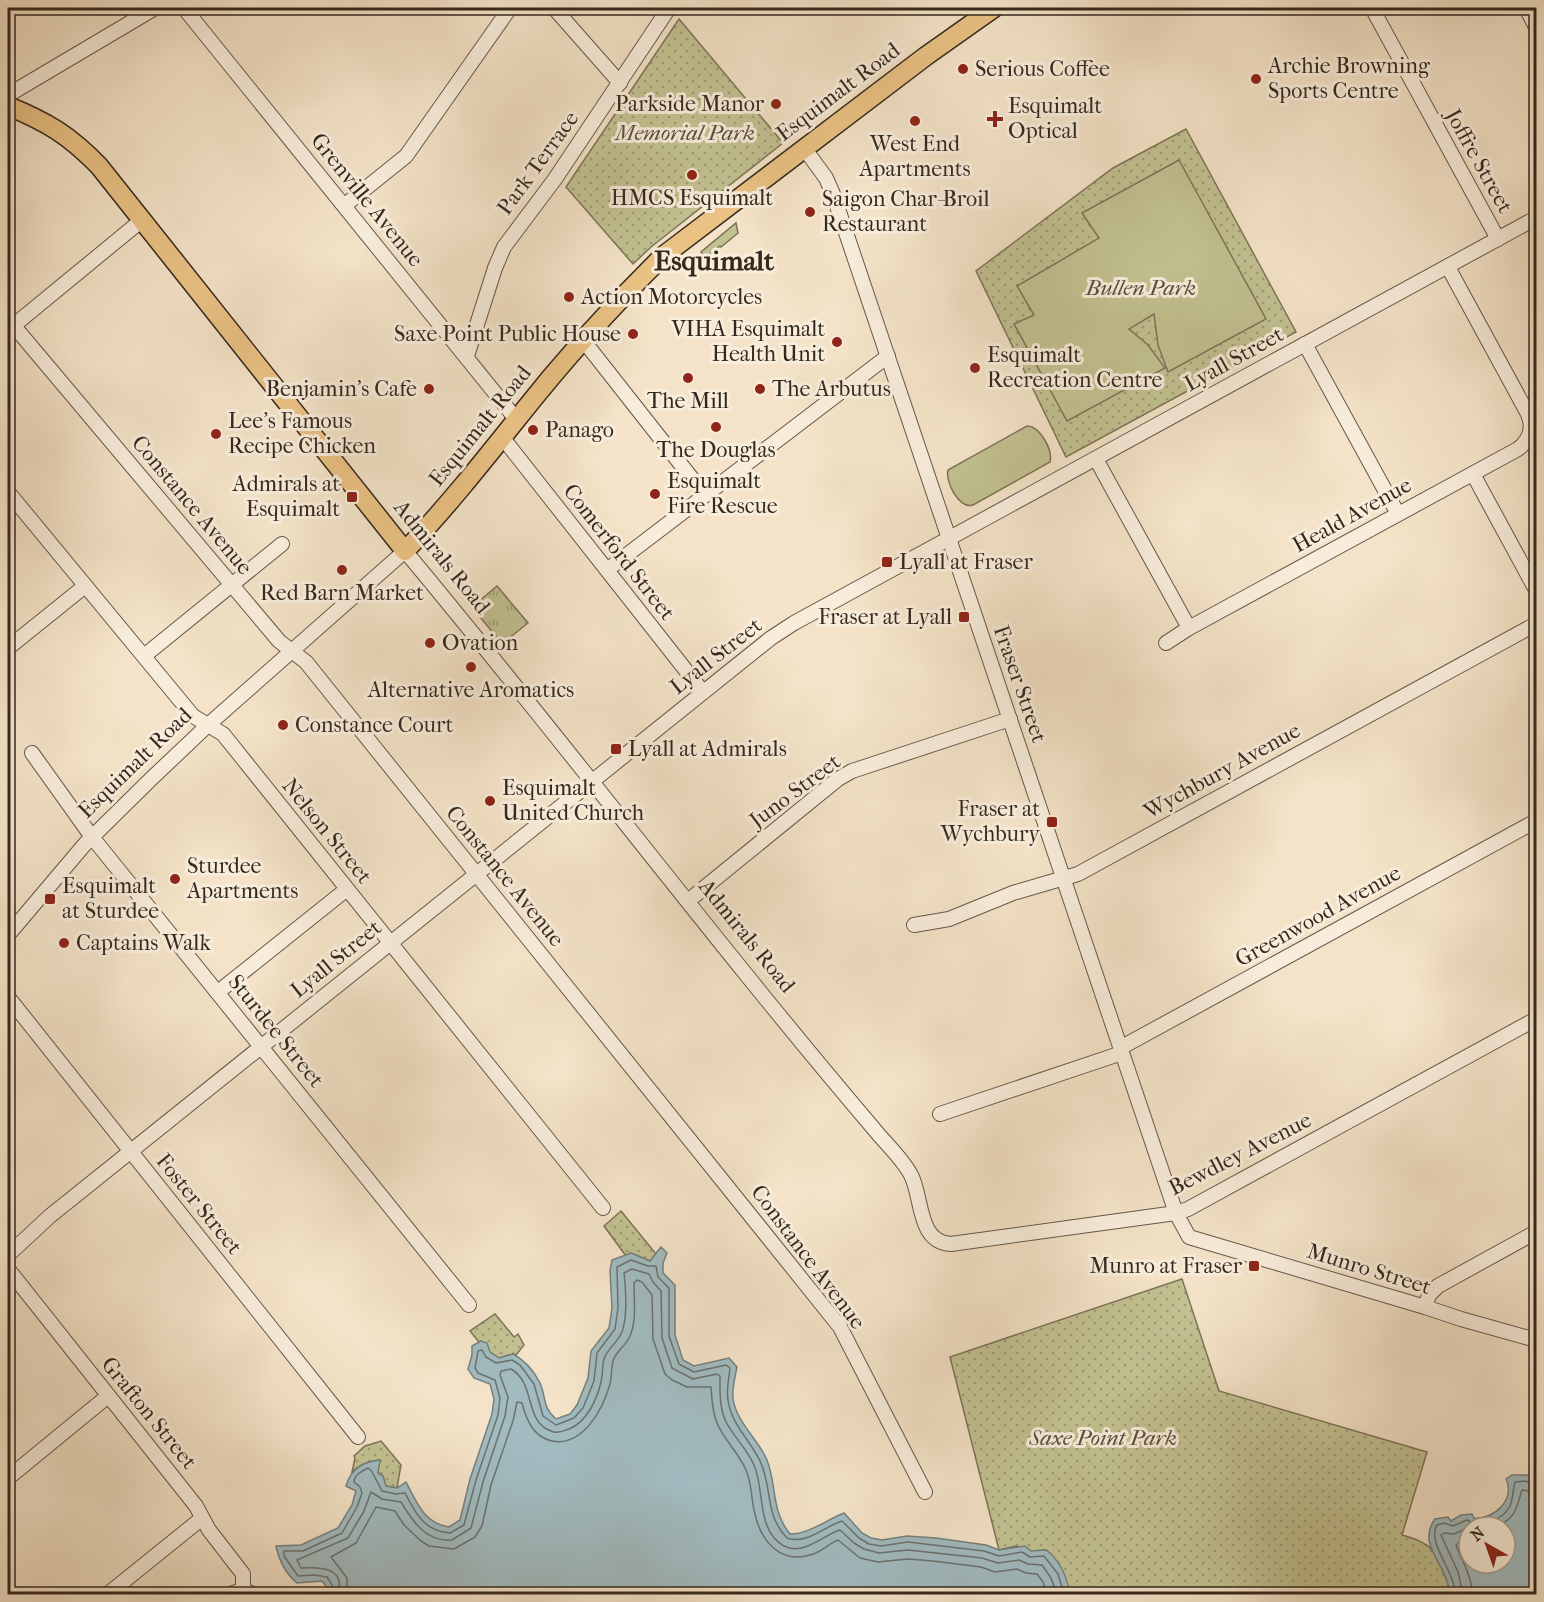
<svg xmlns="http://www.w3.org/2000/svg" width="1544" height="1602" font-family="'IM FELL French Canon',serif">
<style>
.grass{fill:url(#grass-tufts);stroke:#7c7458;stroke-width:1.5}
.park{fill:url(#park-dots);stroke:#7c7458;stroke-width:1.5}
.garden{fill:#c2c191;stroke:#7c7458;stroke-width:1.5}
.water{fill:#a1bbc0;stroke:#76807f;stroke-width:1.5;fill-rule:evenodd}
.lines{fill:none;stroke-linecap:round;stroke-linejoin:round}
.shore{stroke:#6b726f;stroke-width:1.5}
.minor-casing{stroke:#655748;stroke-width:16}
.major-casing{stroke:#35281e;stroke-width:21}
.minor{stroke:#f8eddb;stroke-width:14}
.major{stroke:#eac284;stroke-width:18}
.poi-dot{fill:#8f2418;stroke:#f8eddb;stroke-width:2}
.labels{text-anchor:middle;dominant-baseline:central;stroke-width:6;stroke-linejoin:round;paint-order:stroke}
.poi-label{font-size:22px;fill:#35281e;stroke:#f8eddb;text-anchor:start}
.street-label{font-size:22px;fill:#35281e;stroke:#f8eddb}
.park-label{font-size:22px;font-style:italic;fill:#584e3b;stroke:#f8eddb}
.district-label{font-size:28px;font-weight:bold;fill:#35281e;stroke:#f8eddb}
</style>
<defs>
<pattern id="grass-tufts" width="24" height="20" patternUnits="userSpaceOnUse" patternTransform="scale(1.5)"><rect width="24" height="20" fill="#c2c191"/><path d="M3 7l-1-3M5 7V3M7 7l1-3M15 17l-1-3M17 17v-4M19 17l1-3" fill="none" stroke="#9e9d76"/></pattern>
<pattern id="park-dots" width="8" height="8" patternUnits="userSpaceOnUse" patternTransform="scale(1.5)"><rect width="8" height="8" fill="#c2c191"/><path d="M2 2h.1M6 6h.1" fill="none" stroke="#9e9d76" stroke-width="1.8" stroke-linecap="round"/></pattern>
</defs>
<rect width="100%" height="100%" fill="#f4e3c8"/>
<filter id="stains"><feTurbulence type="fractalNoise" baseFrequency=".00333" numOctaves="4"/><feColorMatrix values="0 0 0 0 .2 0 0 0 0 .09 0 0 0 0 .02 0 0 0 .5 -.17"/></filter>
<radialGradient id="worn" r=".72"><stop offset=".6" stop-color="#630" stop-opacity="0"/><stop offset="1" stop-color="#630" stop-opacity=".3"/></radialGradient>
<polygon class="grass" points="497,586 528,623 502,644 472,607"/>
<g class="park">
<polygon points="679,19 783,143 651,247 633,264 566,187"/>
<polygon points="1186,129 1296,332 1066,457 976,271 1113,168"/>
<polygon points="621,1211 656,1254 650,1261 631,1253 626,1256 604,1226"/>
<path d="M 1182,1279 L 1219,1391 L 1427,1452 L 1402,1535 C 1412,1538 1426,1542 1432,1550 C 1439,1558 1450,1584 1449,1594 L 1070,1594 L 1051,1554 L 1046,1550 L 1031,1551 L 1016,1546 L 999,1550 L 950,1357 Z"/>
<polygon points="495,1314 514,1337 518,1334 524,1345 516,1355 513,1354 499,1358 490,1352 481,1341 479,1342 470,1331"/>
<path d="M 381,1441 L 401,1465 L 397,1488 L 385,1486 L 383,1476 L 378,1473 L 379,1460 C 368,1461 360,1464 352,1472 L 355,1458 L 354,1456 L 365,1446 Z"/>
</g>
<g class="garden">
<polygon points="1179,160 1266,319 1168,372 1158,345 1154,314 1129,329 1148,345 1165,368 1067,421 1014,324 1034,315 1017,286 1099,238 1082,213"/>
<polygon points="736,223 738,233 721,247 720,246 702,260 705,263 703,265 698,259 703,255 701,252"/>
<path d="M 1027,426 C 1040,426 1053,450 1050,462 L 973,505 C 959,509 945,482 948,470 Z"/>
</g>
<g class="water">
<path d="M 661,1247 L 667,1253 L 663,1263 L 663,1273 L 675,1285 L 675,1335 L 683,1360 L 694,1366 L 729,1358 L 737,1367 C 735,1377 732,1388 733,1399 C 737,1423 758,1439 767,1460 C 777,1486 771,1511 790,1534 C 809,1534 826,1520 844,1513 L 862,1533 L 871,1538 L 882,1540 L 907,1536 L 936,1538 L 986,1545 L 999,1550 L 1025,1546 L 1031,1551 L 1046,1550 C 1060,1560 1067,1578 1070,1594 L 324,1594 L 326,1586 L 322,1581 L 297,1583 C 286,1574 279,1560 276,1546 L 301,1545 L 338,1528 L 352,1505 L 356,1491 L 346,1486 C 351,1469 362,1462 380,1460 L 378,1473 L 383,1476 L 386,1486 L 397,1488 L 406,1482 C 417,1503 424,1523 449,1527 L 460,1520 L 470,1479 L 492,1414 L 494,1399 L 490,1384 L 474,1378 L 468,1369 L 472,1355 L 472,1346 L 481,1341 L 487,1343 L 490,1352 L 499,1358 L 513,1354 C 524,1360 533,1370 539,1381 C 547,1396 541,1406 556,1419 L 570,1414 L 577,1405 L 588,1378 L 591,1351 L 609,1328 L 612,1308 L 610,1271 L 612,1260 L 631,1253 L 650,1261 Z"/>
<path d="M 1512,1475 L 1527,1475 L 1534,1479 L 1536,1501 L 1536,1594 L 1449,1594 C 1450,1566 1415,1546 1435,1519 L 1448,1517 L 1451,1521 L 1461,1515 L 1472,1514 L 1474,1518 C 1494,1520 1516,1499 1506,1479 ZM 1469,1527 L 1505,1527 L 1505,1563 L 1469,1563 Z"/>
</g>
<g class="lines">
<g class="shore">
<path d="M 1497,1527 C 1517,1516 1516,1509 1522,1490 L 1536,1492"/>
<path d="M 1469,1540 L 1465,1539 L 1456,1545 C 1462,1561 1472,1576 1472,1594"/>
<path d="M 330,1594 L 332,1585 L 327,1577 L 314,1575 L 298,1576 L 284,1556 L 284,1551 L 303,1551 L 342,1533 L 357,1507 L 362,1493 L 360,1487 L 354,1482 C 354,1475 362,1471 368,1468 L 371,1470 L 382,1491 L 396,1494 L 405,1493 C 416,1514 424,1531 450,1533 L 464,1525 L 476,1480 L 498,1415 L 500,1398 L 495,1380 L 478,1373 L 475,1368 L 478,1351 L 482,1350 L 486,1357 L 496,1363 L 512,1360 L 520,1365 L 534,1384 L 543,1416 L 556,1425 L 574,1418 L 583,1408 L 594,1381 L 597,1353 L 615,1329 L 618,1308 L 617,1267 L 631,1260 L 648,1266 L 656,1266 L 658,1277 L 669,1288 L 669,1336 L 679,1364 L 694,1372 L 726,1365 L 730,1368 C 729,1378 726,1389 728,1400 C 731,1424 750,1440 760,1461 C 773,1488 764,1514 787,1538 C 807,1545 823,1527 842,1521 L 859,1538 L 869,1544 L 881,1546 L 908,1542 L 984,1551 L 999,1556 L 1022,1552 L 1030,1557 L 1044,1556 L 1058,1574 L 1064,1594"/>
<path d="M 338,1594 C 346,1567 320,1567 301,1568 L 297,1560 L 348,1538 L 364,1511 L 371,1492 L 382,1499 L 401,1502 C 413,1522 426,1542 452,1540 L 471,1528 L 483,1482 L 505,1416 L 508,1397 L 500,1375 L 501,1371 L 511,1369 C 536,1383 524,1422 551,1431 C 557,1434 563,1431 569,1429 C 587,1422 597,1399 601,1382 C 603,1374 602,1366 604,1359 C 607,1349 618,1342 622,1332 C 628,1315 626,1291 624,1273 L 632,1269 L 649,1274 L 653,1282 L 661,1291 L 662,1338 L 672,1368 L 693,1379 L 717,1374 L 720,1376 C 720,1391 719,1407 726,1422 C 734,1437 747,1449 754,1465 C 765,1489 756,1531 784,1546 C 804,1556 823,1535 840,1530 L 854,1543 L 864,1549 L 879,1553 L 908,1550 L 982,1558 L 998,1563 L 1019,1560 L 1028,1564 L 1042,1565 L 1051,1578 L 1057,1594"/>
<path d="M 347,1594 L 347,1578 L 331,1557 L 356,1543 L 376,1507 L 395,1511 L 404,1525 L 421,1541 L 429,1546 L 454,1549 L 475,1537 L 482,1526 L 491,1485 L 513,1421 L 517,1402 L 522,1403 C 526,1419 533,1437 552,1441 C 583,1447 603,1409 610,1384 C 612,1377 611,1369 613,1361 C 615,1353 625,1346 629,1338 C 637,1323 634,1300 634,1283 L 637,1280 L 642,1282 L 652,1295 L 653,1339 L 665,1374 L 672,1380 L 687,1387 L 711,1387 C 712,1400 712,1411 717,1423 C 724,1440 739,1453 746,1470 C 752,1483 751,1500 755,1514 C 761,1541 780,1564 810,1555 C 820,1553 828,1544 838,1540 L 860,1558 L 878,1562 L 908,1559 L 933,1561 L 981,1567 L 995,1572 L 1017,1569 L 1026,1573 L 1037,1574 L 1043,1582 L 1047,1594"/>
<path d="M 1455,1594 C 1456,1573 1426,1542 1437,1525 L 1444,1523 L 1453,1526 L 1467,1520 C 1481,1528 1502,1521 1510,1506 C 1513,1499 1513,1489 1515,1482 L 1525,1481 L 1536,1485"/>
<polyline points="1463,1594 1458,1572 1441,1535 1444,1533 1454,1534 1465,1529 1469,1530"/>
</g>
<defs>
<g id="minor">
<polyline points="184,8 516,419"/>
<polyline points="554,8 620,83"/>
<polyline points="1372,8 1498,239"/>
<polyline points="1526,8 1536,27"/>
<polyline points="8,95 155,8"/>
<polyline points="804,148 826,178 833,194 1176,1213 1189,1237 1425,1307 1461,1319 1536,1340"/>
<polyline points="345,205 406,156 510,8"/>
<polyline points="8,319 279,641 306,662 840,1327 925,1492"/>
<polyline points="13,326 142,220"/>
<polyline points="583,340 705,495"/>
<polyline points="1305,344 1398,514"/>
<polyline points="467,356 495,268 504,247 555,179 669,8"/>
<polyline points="502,437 703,692"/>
<polyline points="1096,459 1189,628"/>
<polyline points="1473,474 1536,590"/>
<polyline points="8,492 193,716 223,734 603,1208"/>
<polyline points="607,570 888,356"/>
<path d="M 1166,643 L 1189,628 L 1518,449 C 1530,440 1534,428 1528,414 L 1448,267"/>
<polyline points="8,648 85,586"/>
<polyline points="144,656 282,544"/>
<polyline points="32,753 92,837 469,1305"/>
<polyline points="688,901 838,779 852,771 1010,719"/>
<polyline points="914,925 949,919 1013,893 1078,874 1536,624"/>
<path d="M 8,935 L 85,844 L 152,778 L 208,725 L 405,551 C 564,741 713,940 874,1129 C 886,1144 902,1158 911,1175 C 923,1198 917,1242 951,1244 L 1176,1213 L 1188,1209 L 1536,1019"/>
<polyline points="218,992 347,889"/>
<polyline points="8,997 358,1437"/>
<polyline points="1120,1048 1536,821"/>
<polyline points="940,1114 1122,1053"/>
<polyline points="8,1255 50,1216 771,638 794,623 1536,218"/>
<polyline points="8,1269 196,1506 209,1530 243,1574 243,1590"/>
<polyline points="1425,1307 1429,1295 1438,1286 1536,1232"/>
<polyline points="8,1478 108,1396"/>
<polyline points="108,1594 201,1519"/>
<polyline points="230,1594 243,1590 253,1594"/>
</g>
<path id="major" d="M 8,106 C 47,122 69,135 99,166 L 405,551 C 445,509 481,464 517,419 C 562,362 611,307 663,256 L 926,56 L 994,8"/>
</defs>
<use href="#minor" class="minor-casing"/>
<use href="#major" class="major-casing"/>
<use href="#minor" class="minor"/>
<use href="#major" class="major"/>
</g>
<g class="poi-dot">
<circle cx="963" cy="69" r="6"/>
<circle cx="1256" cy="79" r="6"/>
<circle cx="776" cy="104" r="6"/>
<path d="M992 110h6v6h6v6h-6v6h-6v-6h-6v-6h6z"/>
<circle cx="915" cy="121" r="6"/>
<circle cx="692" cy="175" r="6"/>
<circle cx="810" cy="212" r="6"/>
<circle cx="569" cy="297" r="6"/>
<circle cx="633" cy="334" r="6"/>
<circle cx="837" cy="342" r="6"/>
<circle cx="975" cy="368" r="6"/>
<circle cx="688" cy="378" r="6"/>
<circle cx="429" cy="389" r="6"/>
<circle cx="760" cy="389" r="6"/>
<circle cx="716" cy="427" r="6"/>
<circle cx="533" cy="430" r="6"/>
<circle cx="216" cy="434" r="6"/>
<circle cx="655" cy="494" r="6"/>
<rect x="346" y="491" width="12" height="12" rx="3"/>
<rect x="881" y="556" width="12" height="12" rx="3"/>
<circle cx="342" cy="570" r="6"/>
<rect x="958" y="611" width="12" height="12" rx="3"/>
<circle cx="430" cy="643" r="6"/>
<circle cx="471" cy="667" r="6"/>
<circle cx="283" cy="725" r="6"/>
<rect x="610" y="743" width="12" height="12" rx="3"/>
<circle cx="490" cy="801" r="6"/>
<rect x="1046" y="816" width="12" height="12" rx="3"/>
<circle cx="175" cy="879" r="6"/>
<rect x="44" y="893" width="12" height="12" rx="3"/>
<circle cx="64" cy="943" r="6"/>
<rect x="1248" y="1260" width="12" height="12" rx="3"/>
</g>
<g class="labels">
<g class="poi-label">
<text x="1268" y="66">Archie Browning<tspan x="1268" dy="25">Sports Centre</tspan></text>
<text x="975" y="69">Serious Coffee</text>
<text x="764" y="104" text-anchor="end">Parkside Manor</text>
<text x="1008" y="106">Esquimalt<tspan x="1008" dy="25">Optical</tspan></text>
<text x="915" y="144" text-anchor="middle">West End<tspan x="915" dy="25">Apartments</tspan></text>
<text x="692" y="198" text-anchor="middle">HMCS Esquimalt</text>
<text x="822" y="199">Saigon Char-Broil<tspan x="822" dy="25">Restaurant</tspan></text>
<text x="581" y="297">Action Motorcycles</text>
<text x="825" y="329" text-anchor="end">VIHA Esquimalt<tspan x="825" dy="25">Health Unit</tspan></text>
<text x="621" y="334" text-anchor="end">Saxe Point Public House</text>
<text x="987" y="355">Esquimalt<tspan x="987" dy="25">Recreation Centre</tspan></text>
<text x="417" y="389" text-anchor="end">Benjamin's Cafe</text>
<text x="772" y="389">The Arbutus</text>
<text x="688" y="401" text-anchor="middle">The Mill</text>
<text x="228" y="421">Lee's Famous<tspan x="228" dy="25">Recipe Chicken</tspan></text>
<text x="545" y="430">Panago</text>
<text x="716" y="450" text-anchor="middle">The Douglas</text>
<text x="667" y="481">Esquimalt<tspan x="667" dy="25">Fire Rescue</tspan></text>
<text x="340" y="484" text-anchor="end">Admirals at<tspan x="340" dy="25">Esquimalt</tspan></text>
<text x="899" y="562">Lyall at Fraser</text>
<text x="342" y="593" text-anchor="middle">Red Barn Market</text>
<text x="952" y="617" text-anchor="end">Fraser at Lyall</text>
<text x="442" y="643">Ovation</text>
<text x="471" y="690" text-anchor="middle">Alternative Aromatics</text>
<text x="295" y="725">Constance Court</text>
<text x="628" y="749">Lyall at Admirals</text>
<text x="502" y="788">Esquimalt<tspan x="502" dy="25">United Church</tspan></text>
<text x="1040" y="809" text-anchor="end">Fraser at<tspan x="1040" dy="25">Wychbury</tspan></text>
<text x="187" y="866">Sturdee<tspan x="187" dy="25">Apartments</tspan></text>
<text x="62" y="886">Esquimalt<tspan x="62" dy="25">at Sturdee</tspan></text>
<text x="76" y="943">Captains Walk</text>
<text x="1242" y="1266" text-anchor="end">Munro at Fraser</text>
</g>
<g class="street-label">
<text transform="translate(838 92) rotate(-37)">Esquimalt Road</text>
<text transform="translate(1479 161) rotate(61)">Joffre Street</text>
<text transform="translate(538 163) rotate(-54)">Park Terrace</text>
<text transform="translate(367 200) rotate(51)">Grenville Avenue</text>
<text transform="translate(1234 359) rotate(-29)">Lyall Street</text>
<text transform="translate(480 426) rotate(-51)">Esquimalt Road</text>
<text transform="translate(192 505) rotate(50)">Constance Avenue</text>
<text transform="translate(1352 515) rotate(-29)">Heald Avenue</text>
<text transform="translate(619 552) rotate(52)">Comerford Street</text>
<text transform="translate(442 557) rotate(51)">Admirals Road</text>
<text transform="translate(716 656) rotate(-38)">Lyall Street</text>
<text transform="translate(1020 684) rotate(71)">Fraser Street</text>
<text transform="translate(135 763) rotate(-44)">Esquimalt Road</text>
<text transform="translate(1222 771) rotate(-29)">Wychbury Avenue</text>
<text transform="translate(795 791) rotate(-37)">Juno Street</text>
<text transform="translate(327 831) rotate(51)">Nelson Street</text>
<text transform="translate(505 876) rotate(51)">Constance Avenue</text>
<text transform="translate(1318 916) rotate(-29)">Greenwood Avenue</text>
<text transform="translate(747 936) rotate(51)">Admirals Road</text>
<text transform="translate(336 959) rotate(-39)">Lyall Street</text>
<text transform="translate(276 1031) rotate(51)">Sturdee Street</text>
<text transform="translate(1240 1154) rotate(-27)">Bewdley Avenue</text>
<text transform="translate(199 1204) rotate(51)">Foster Street</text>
<text transform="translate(808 1257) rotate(53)">Constance Avenue</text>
<text transform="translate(1369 1269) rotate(17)">Munro Street</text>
<text transform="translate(149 1413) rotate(51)">Grafton Street</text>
</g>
<g class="park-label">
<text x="685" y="133">Memorial Park</text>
<text x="1141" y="288">Bullen Park</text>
<text x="1103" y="1438">Saxe Point Park</text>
</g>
<g class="district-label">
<text x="714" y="260">Esquimalt</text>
</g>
</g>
<rect width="1544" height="1602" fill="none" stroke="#f4e3c8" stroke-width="30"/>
<rect x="9" y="9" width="1526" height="1584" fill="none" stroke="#35281e" stroke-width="3"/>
<rect x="15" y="15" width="1514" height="1572" fill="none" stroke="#35281e" stroke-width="1.5"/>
<g transform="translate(1487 1545) rotate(320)"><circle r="28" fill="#f8eddb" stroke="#aa9e8f" stroke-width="1.5"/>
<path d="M0-4.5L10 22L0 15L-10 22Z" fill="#8f2418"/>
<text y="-9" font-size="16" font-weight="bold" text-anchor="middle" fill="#35281e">N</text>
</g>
<rect width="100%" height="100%" filter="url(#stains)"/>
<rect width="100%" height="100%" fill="url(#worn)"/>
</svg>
